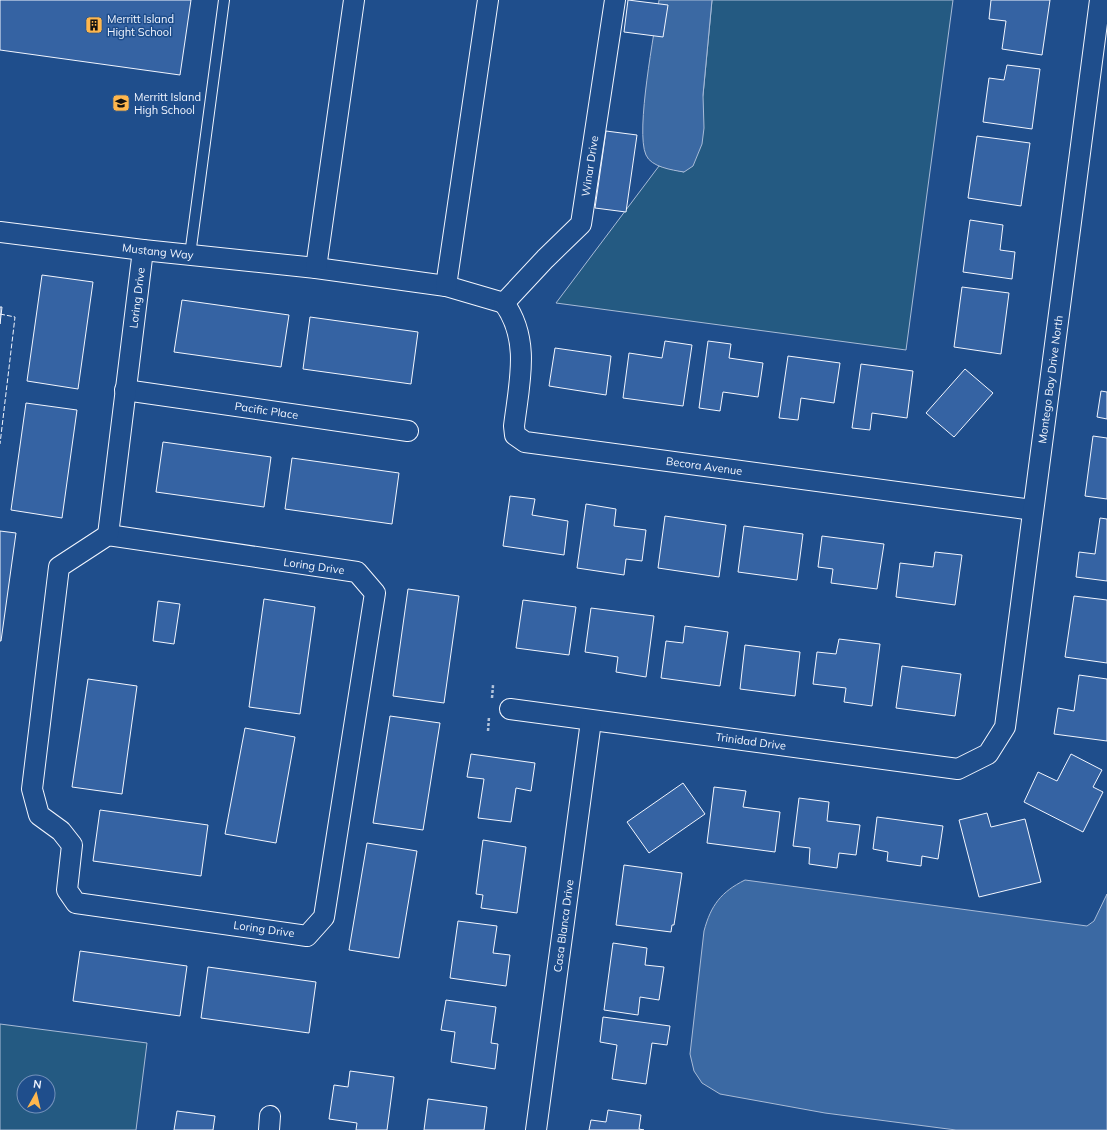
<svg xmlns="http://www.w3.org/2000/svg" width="1107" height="1130" font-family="Mulish,sans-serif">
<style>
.green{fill:#245a82;stroke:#a8bbd7;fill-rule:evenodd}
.water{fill:#3b69a3;stroke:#a8bbd7}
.building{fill:#3563a3;stroke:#f2f6ff}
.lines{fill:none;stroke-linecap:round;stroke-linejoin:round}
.service-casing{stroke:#f2f6ff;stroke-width:12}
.minor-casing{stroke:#f2f6ff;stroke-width:22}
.path{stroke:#b3c4dc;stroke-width:2.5;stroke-dasharray:3 2;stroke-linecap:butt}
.service{stroke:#1f4e8c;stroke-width:10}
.minor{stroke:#1f4e8c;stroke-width:20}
.fence{stroke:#f2f6ff;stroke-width:1;stroke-dasharray:5 2;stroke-linecap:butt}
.labels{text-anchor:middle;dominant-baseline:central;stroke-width:3;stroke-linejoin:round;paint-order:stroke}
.poi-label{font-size:11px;fill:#f2f6ff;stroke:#1f4e8c;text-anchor:start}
.street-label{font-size:11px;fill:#f2f6ff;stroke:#1f4e8c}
</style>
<rect width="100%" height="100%" fill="#1f4e8c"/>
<g class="green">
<polygon points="712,0 953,0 906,350 556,303 659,166 684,172 703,95"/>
<path d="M 0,1024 L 147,1043 L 136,1130 L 0,1130 ZM 24,1082 L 48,1082 L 48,1106 L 24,1106 Z"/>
</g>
<g class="water">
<path d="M 659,0 L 712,0 L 703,95 L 704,128 L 702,144 L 693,166 L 684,172 C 672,170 651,167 646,155 C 635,131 655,31 659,0 Z"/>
<path d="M 745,880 L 1087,926 L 1094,921 L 1107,894 L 1107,1130 L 956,1130 L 825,1113 L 720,1094 L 702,1083 L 694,1071 L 690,1054 L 704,931 C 711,905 721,892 745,880 Z"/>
</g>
<g class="building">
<polygon points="0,0 191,0 180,75 0,50"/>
<polygon points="628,0 668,5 663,37 624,32"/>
<polygon points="991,0 1050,0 1042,55 1002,49 1006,21 989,19"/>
<polygon points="1007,65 1040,69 1032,129 983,122 989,78 1004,80"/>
<polygon points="606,131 637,135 626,212 595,208"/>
<polygon points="977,136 1030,143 1021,206 968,198"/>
<polygon points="970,220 1003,225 1000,250 1015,252 1012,279 963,272"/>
<polygon points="42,275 93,282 78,389 27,381"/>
<polygon points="962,287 1009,293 1001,354 954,347"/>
<polygon points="182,300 289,315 281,367 174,352"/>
<polygon points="0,307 2,307 0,324"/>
<polygon points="310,317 418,332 411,384 303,369"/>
<polygon points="665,341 692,345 683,406 623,398 629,353 662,358"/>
<polygon points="708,341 731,344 729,358 763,363 758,397 723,392 720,411 699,408"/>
<polygon points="555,348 611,356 606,395 549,386"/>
<polygon points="788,356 840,363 834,403 801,398 798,420 779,418"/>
<polygon points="861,364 913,371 907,418 872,413 870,430 852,428"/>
<polygon points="965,369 993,393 954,437 926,413"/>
<polygon points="1101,391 1107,392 1107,419 1097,417"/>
<polygon points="26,403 77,410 62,518 11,510"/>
<polygon points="1093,436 1107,438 1107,499 1085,496"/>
<polygon points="163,442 271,457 264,507 156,492"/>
<polygon points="292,458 399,473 392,524 285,509"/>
<polygon points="510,496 535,499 532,515 568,521 564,555 503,546"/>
<polygon points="586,504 616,509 614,526 646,530 642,561 626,559 624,575 577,568"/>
<polygon points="665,516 726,525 719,577 658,568"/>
<polygon points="1100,518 1107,519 1107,581 1076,577 1079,552 1095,554"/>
<polygon points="744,526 803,534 797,580 738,572"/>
<polygon points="0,531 16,533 1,641 0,641"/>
<polygon points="822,536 884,544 877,589 831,583 833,569 818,567"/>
<polygon points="935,552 962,555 955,605 896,597 900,563 933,567"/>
<polygon points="408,589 459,596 444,703 393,696"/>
<polygon points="1074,596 1107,600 1107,663 1065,657"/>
<polygon points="264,599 315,607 300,714 249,707"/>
<polygon points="523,600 576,607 569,655 516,648"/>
<polygon points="158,601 180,604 174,644 153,641"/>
<polygon points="591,608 654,616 646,677 616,672 618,657 585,652"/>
<polygon points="685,626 728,632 720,686 661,678 666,641 683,643"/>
<polygon points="839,639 880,644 872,706 844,702 846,688 813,684 817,652 836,654"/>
<polygon points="745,645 800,652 795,696 740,689"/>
<polygon points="902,666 961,674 955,716 896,708"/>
<polygon points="1079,675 1107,679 1107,741 1054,734 1058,708 1074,711"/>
<polygon points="88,679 137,686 122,794 72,787"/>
<polygon points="390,716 440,723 423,830 373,823"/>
<polygon points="245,728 295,737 276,843 225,834"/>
<polygon points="471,754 535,763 531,791 516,788 511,822 478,818 484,779 467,777"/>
<polygon points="1071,754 1102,770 1093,787 1103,792 1083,832 1024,802 1038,772 1057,781"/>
<polygon points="683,783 705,814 649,853 627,822"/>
<polygon points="714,787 746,791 743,807 780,812 775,852 707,843"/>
<polygon points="799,798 829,802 827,821 860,825 856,855 839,853 837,868 809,864 810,848 793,846"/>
<polygon points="100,810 208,825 201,876 93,861"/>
<polygon points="987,813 991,827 1025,819 1041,882 979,897 959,820"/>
<polygon points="877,817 943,826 938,859 922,856 921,866 887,861 888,852 873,849"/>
<polygon points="483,840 526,847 517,913 481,908 483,895 476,894"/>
<polygon points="367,843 417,851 399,958 349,950"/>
<polygon points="624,865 682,873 674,925 672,925 671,932 616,925"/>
<polygon points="458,921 497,926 493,953 510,955 506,986 450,978"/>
<polygon points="613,943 647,948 645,965 664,967 659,1000 640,997 638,1015 604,1010"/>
<polygon points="80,951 187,966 180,1016 73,1001"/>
<polygon points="208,967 316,982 309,1033 201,1018"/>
<polygon points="446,1000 496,1007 491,1043 498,1044 495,1069 451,1062 455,1032 441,1030"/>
<polygon points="603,1017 670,1026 667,1045 652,1043 646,1084 612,1079 617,1045 600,1042"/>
<polygon points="350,1071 394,1077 387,1130 356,1130 357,1123 329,1119 334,1085 348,1087"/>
<polygon points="428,1099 487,1107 484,1130 424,1130"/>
<polygon points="608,1110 641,1115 639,1129 644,1130 589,1130 591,1120 606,1122"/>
<polygon points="177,1111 215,1116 213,1130 174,1130"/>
</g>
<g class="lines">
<defs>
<polyline id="service" points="190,255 224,0"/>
<g id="minor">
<path id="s1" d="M 0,232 L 143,250 L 316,268 L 446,286 L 504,303"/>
<polyline points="316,268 354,0"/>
<polyline points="446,286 488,0"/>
<path id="s2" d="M 504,303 C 531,340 519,384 514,426 L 515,435 L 525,442 L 1033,510"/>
<path id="s3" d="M 504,303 L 545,259 L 581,224 L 615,0"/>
<path id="s4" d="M 125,390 L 408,431"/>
<polygon points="108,535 357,572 375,593 324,917 307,936 76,903 67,890 72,845 61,831 39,815 32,789 59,567"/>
<path id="s5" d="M 108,535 L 143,250"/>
<path id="s6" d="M 510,709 L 958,769 L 988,754 L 1005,727 L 1100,0"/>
<polyline points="269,1130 270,1116"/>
<path id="s7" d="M 536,1130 L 591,721"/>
</g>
</defs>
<use href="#service" class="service-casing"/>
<use href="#minor" class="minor-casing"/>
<g class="path">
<polyline points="492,698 493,685"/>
<polyline points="488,731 489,717"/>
</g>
<use href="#service" class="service"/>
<use href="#minor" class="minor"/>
<polyline class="fence" points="0,314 15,317 0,444"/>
</g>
<defs>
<symbol id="building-square" viewBox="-11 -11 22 22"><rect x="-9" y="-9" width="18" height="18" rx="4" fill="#ffb74d" stroke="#1f4e8c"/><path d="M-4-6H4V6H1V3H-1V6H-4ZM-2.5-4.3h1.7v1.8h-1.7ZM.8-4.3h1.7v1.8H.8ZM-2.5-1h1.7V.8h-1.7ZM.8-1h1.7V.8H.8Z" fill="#111"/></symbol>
<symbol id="school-square" viewBox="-11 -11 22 22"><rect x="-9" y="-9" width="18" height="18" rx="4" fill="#ffb74d" stroke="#1f4e8c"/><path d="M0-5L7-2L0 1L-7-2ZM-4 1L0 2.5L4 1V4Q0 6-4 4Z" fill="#111"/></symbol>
</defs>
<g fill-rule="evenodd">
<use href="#building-square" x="84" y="15" width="20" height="20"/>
<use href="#school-square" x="111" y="93" width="20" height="20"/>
</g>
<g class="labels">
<g class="poi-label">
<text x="107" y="19">Merritt Island<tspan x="107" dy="13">Hight School</tspan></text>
<text x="134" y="97">Merritt Island<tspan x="134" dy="13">High School</tspan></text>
</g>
<g class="street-label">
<text stroke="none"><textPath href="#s3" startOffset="169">Winar Drive</textPath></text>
<text stroke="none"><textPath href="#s1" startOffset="159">Mustang Way</textPath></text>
<text stroke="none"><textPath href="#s5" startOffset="239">Loring Drive</textPath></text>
<text stroke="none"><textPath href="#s6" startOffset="868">Montego Bay Drive North</textPath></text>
<text stroke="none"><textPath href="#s4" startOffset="143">Pacific Place</textPath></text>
<text stroke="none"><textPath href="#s2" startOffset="329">Becora Avenue</textPath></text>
<text transform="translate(314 566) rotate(8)">Loring Drive</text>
<text stroke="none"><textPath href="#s6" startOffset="243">Trinidad Drive</textPath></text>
<text stroke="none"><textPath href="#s7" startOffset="206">Casa Blanca Drive</textPath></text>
<text transform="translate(264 929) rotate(8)">Loring Drive</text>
</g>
</g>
<g transform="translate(36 1094) rotate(8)"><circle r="19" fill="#1f4e8c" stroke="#7391ba"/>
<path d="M0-3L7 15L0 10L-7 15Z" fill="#ffb74d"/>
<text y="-6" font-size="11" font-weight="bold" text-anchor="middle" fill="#f2f6ff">N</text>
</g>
</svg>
